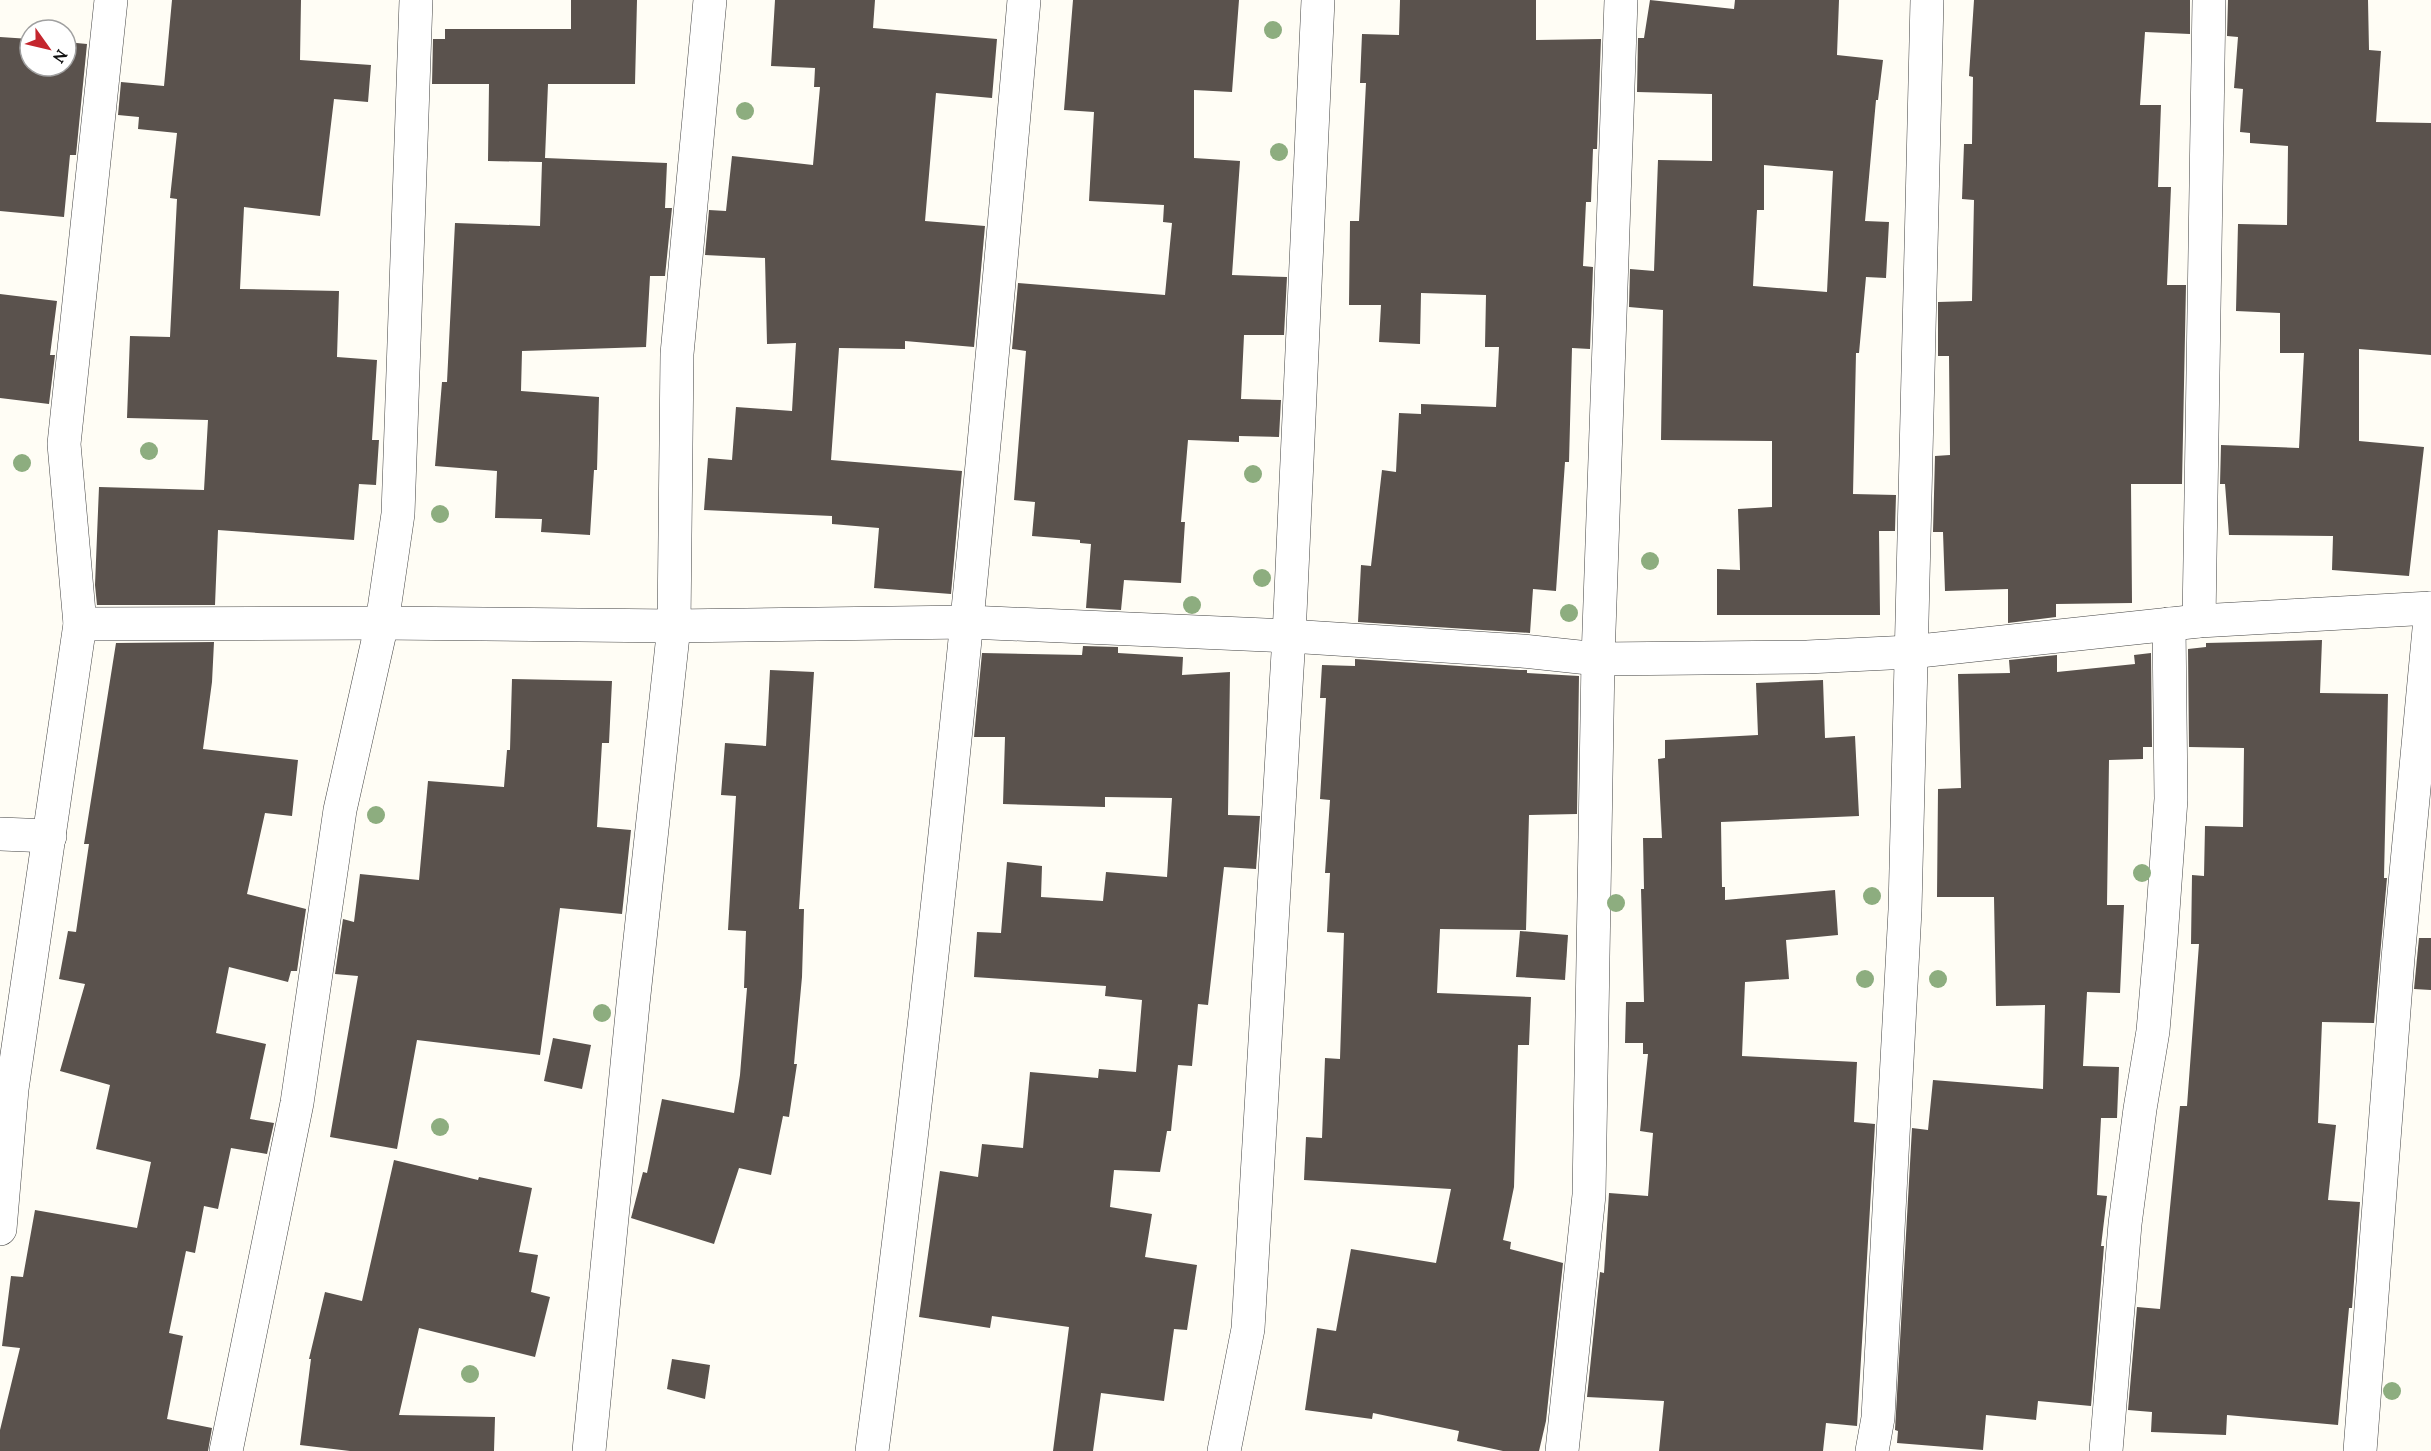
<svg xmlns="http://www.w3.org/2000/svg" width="2431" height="1451" font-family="Lora,serif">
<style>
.building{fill:#5a524d;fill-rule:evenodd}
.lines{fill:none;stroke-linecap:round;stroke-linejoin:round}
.street-casing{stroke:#444;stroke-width:34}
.street{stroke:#fff;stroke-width:33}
.tree{fill:#8dad7f}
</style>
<rect width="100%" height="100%" fill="#fffdf5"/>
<g class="building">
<polygon points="172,0 301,0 300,60 371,65 368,102 334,99 320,216 244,207 240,289 339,291 337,357 377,360 372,440 379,440 376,485 359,484 354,540 218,530 215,605 97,605 95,585 99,487 204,490 208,420 127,418 130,336 170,337 177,199 170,198 177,133 138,129 139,117 118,115 121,82 164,86"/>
<polygon points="571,0 637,0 635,84 548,84 545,158 667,163 665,208 672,208 665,276 650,276 646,347 522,351 521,391 599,397 597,470 594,470 590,535 541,532 542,519 495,518 497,471 435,466 442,382 447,382 455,223 540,226 542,162 488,161 489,84 432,84 433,39 445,39 445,29 571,29"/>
<polygon points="775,0 875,0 873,28 997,39 992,98 936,93 925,221 985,226 974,347 905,341 905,349 839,348 831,460 962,471 951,594 874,588 879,528 832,524 832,516 704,510 708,458 732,460 736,407 792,411 796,343 767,344 765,258 705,255 709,210 726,211 732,156 813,165 820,87 814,87 815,68 771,66"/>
<polygon points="1073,0 1239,0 1232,92 1194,90 1194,158 1240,161 1232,275 1287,277 1284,335 1244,335 1241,399 1281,400 1279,437 1239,436 1239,442 1188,440 1181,522 1185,522 1181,583 1124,580 1121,610 1086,608 1091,544 1080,543 1080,540 1032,536 1035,502 1014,500 1026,351 1012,349 1018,283 1165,295 1172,223 1163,222 1164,205 1089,201 1094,112 1064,110"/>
<polygon points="1400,0 1536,0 1536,40 1601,39 1597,149 1593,149 1591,202 1586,202 1583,266 1593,267 1590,349 1572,348 1569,462 1565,462 1556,591 1533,589 1530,633 1358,622 1361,565 1371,566 1382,470 1396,472 1399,413 1421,414 1421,404 1496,407 1499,347 1485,347 1486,295 1421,293 1420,344 1379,342 1381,305 1349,305 1350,221 1359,221 1366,83 1360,83 1362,34 1399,35"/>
<path d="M 1650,0 L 1734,9 L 1735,0 L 1839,0 L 1837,55 L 1883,60 L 1878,100 L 1876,100 L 1865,221 L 1889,222 L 1886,278 L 1866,277 L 1859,353 L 1856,353 L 1853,494 L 1896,495 L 1895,531 L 1879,531 L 1880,615 L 1717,615 L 1717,569 L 1740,570 L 1738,509 L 1772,507 L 1772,441 L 1661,440 L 1663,310 L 1629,307 L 1630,269 L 1654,271 L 1658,160 L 1712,161 L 1712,94 L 1637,92 L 1638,38 L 1644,38 ZM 1764,165 L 1833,171 L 1827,292 L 1753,286 L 1757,210 L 1764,210 Z"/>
<polygon points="1974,0 2190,0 2190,34 2145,32 2140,105 2161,105 2158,187 2171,187 2167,285 2186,285 2182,484 2131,484 2132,603 2056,604 2056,617 2008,623 2008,589 1945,591 1943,532 1933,532 1935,456 1950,455 1949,356 1938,356 1938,302 1972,301 1974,200 1962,199 1964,144 1972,144 1973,77 1969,76"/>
<polygon points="2228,0 2368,0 2369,50 2381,51 2376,122 2431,123 2431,355 2359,349 2359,441 2424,447 2409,576 2332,570 2333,536 2229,535 2225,484 2220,484 2221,445 2299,448 2304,353 2280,353 2280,313 2236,311 2238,224 2287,225 2288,146 2250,143 2250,133 2240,132 2243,89 2234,88 2238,37 2227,36"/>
<polygon points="0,37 30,39 30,66 66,66 66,42 87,44 76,155 70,155 64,217 0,211"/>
<polygon points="0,294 57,301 50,355 55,355 49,404 0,398"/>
<polygon points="2322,640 2320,693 2388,694 2384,878 2387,878 2374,1023 2322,1022 2318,1123 2336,1125 2328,1200 2360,1202 2352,1308 2349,1308 2338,1425 2227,1415 2226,1435 2151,1432 2152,1412 2128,1410 2137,1307 2160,1309 2180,1106 2187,1106 2199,944 2191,944 2192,875 2204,876 2205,826 2243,827 2244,748 2189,747 2188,649 2206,647 2206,643"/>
<polygon points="214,642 212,682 203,749 298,760 292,816 265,813 247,894 306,909 297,971 291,971 288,982 229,967 216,1033 266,1044 250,1119 274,1123 267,1154 231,1148 218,1209 204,1206 195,1253 186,1251 169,1333 183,1336 167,1419 212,1428 208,1451 0,1451 0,1430 20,1348 2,1346 11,1276 23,1277 35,1210 137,1228 151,1162 96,1149 110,1085 60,1071 85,984 59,979 68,931 76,932 89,844 84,844 116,643"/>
<polygon points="1083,646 1118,647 1118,653 1183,657 1182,675 1230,672 1228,815 1260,816 1256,869 1224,867 1208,1005 1198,1004 1192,1066 1178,1065 1171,1131 1167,1131 1160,1172 1114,1170 1110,1207 1152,1214 1145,1257 1197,1265 1187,1330 1174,1329 1164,1401 1101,1393 1093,1451 1053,1451 1069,1327 992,1316 990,1328 919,1317 940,1171 978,1177 982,1144 1023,1148 1030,1072 1098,1078 1099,1069 1136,1072 1142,1000 1105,996 1106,986 974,977 977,932 1001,933 1007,862 1042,866 1041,897 1103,901 1106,872 1167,877 1172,798 1105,797 1105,807 1003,804 1005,737 974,737 982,653 1082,655"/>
<polygon points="2151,653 2152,747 2143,747 2143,759 2109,760 2107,905 2124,905 2120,993 2087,992 2083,1066 2119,1067 2117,1118 2101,1118 2097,1195 2107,1196 2101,1246 2104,1246 2091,1406 2038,1401 2036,1420 1986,1415 1983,1450 1897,1443 1898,1431 1895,1430 1912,1128 1928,1130 1933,1080 2043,1089 2045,1005 1996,1006 1994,897 1937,897 1938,789 1961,788 1958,674 2010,673 2009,660 2057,655 2057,672 2135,664 2134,655"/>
<polygon points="1355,659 1520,670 1527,670 1527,673 1579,676 1577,814 1529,815 1526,930 1440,929 1437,993 1531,997 1529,1045 1518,1045 1514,1187 1503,1240 1511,1242 1510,1249 1563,1263 1546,1421 1539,1451 1503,1451 1457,1441 1459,1431 1373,1413 1372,1419 1305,1410 1317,1328 1336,1331 1351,1249 1436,1263 1451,1189 1304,1180 1306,1137 1322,1138 1325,1058 1340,1059 1344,933 1327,932 1330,873 1325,873 1330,800 1320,799 1326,698 1320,698 1322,665 1355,666"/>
<polygon points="770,670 814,672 799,909 804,909 802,977 794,1064 797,1064 789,1117 783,1116 771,1175 739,1168 714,1244 631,1218 643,1172 647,1173 662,1099 734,1113 740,1075 747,988 744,988 746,931 728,930 736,796 721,795 725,743 766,746"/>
<polygon points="512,679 612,681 609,743 602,743 597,827 631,830 622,914 560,908 540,1055 417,1040 397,1149 330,1137 358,976 335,974 343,919 354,922 360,874 419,880 428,781 504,787 507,750 510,750"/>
<polygon points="1823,680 1825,738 1855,736 1859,816 1721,822 1722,887 1725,887 1725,900 1835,890 1838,935 1786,940 1789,979 1745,982 1742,1056 1857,1062 1854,1122 1875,1124 1857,1426 1826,1423 1823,1451 1659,1451 1664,1401 1587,1397 1600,1272 1604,1273 1609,1193 1648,1196 1653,1133 1640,1131 1648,1054 1643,1054 1643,1043 1625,1043 1626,1002 1644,1002 1641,889 1644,889 1643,838 1662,838 1658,759 1665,758 1665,740 1758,735 1756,683"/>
<polygon points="1520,931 1568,935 1565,980 1516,977"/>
<polygon points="2419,938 2431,938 2431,990 2414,989"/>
<polygon points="553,1038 591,1045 582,1089 544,1081"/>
<polygon points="394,1160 478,1180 479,1177 532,1188 519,1252 538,1255 531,1292 550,1297 535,1357 419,1328 399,1415 495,1417 494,1451 350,1451 300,1445 311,1359 309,1359 325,1292 362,1301"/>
<polygon points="672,1359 710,1365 705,1399 667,1389"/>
</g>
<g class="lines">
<defs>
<g id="street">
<polyline points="2199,621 2209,0"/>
<polyline points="80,624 382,623 674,626 968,622 1289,636 1522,651 1598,659 1807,657 1910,652 2199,621 2431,608"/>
<polyline points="0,834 50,836"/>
<polyline points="0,1229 12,1089 80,624 64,444 111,0"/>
<polyline points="226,1451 297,1103 340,810 382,623 398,514 416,0"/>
<polyline points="589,1451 633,1004 674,626 677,354 710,0"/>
<path d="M 872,1451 C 936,969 982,485 1024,0"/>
<polyline points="1224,1451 1248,1329 1289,636 1318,0"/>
<polyline points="1562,1451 1589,1195 1598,659 1621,0"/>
<polyline points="1872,1451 1878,1418 1905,910 1927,0"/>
<polyline points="2106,1451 2125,1224 2140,1109 2153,1031 2161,939 2171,799 2169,624"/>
<polyline points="2360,1451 2398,958 2431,608"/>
</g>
</defs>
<use href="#street" class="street-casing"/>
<use href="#street" class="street"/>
</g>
<g class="tree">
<circle cx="1273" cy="30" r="9"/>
<circle cx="745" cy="111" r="9"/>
<circle cx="1279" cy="152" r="9"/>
<circle cx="149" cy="451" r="9"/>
<circle cx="22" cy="463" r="9"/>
<circle cx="1253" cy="474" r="9"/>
<circle cx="440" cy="514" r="9"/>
<circle cx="1650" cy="561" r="9"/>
<circle cx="1262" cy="578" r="9"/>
<circle cx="1192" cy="605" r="9"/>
<circle cx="1569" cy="613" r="9"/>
<circle cx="376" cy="815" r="9"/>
<circle cx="2142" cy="873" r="9"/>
<circle cx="1872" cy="896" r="9"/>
<circle cx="1616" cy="903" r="9"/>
<circle cx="1865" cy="979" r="9"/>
<circle cx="1938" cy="979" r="9"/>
<circle cx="602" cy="1013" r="9"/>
<circle cx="440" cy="1127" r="9"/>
<circle cx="470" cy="1374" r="9"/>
<circle cx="2392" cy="1391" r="9"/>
</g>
<g transform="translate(48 48) rotate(124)"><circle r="28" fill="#ffffff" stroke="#a0a0a0" stroke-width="1.5"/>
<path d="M0-4.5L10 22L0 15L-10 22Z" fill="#c4262e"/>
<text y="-9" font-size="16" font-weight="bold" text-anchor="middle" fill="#111111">N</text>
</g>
</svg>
